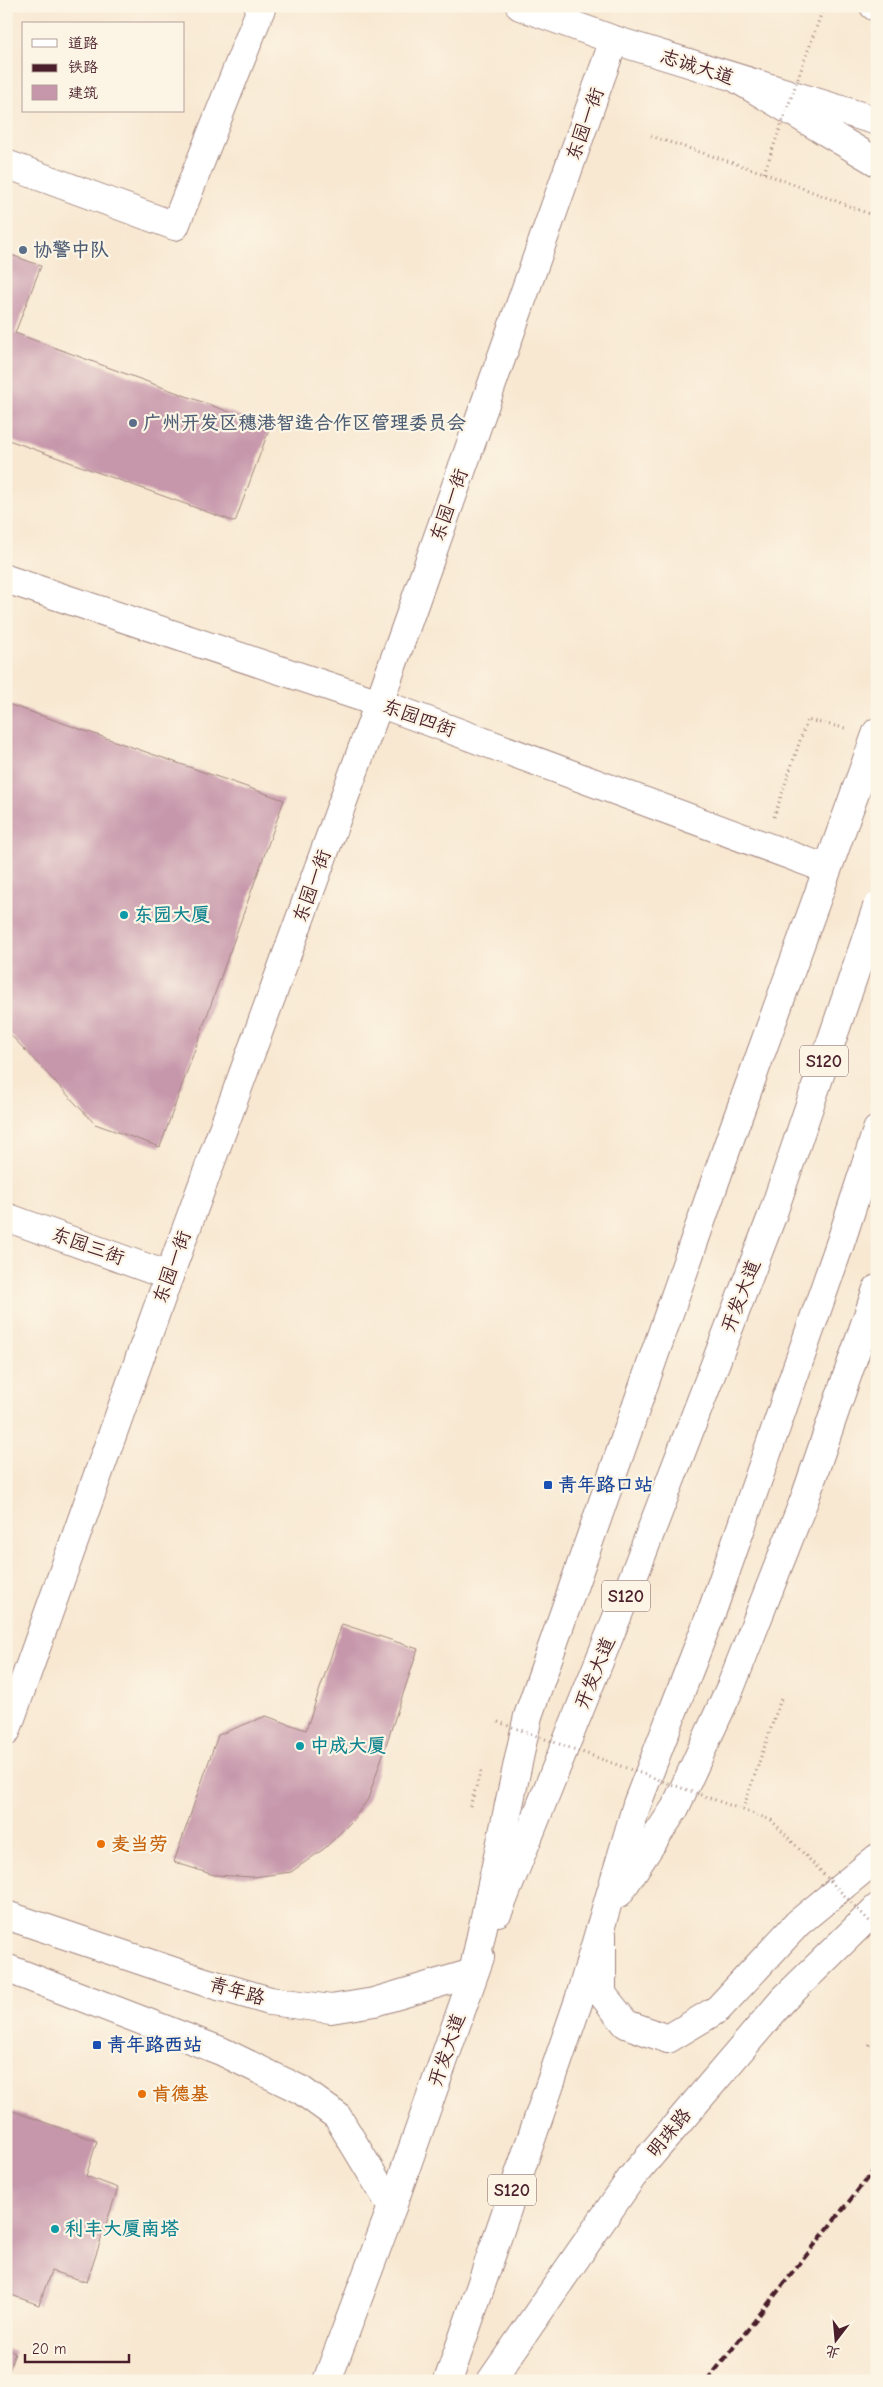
<svg xmlns="http://www.w3.org/2000/svg" width="883" height="2387" font-family="'Comic Neue','LXGW WenKai TC',sans-serif">
<style>
.building{fill:#c696aa}
.lines{fill:none;stroke-linecap:round;stroke-linejoin:round}
.street-casing{stroke:#a1847e;stroke-width:30}
.secondary-casing{stroke:#a1847e;stroke-width:30}
.primary-casing{stroke:#a1847e;stroke-width:30}
.path{stroke:#a1847e;stroke-width:3;stroke-dasharray:1 4;stroke-linecap:butt}
.street{stroke:#fff;stroke-width:28}
.secondary{stroke:#fff;stroke-width:28}
.primary{stroke:#fff;stroke-width:28}
.rail{stroke:#4a1f2b;stroke-width:4;stroke-dasharray:8 4;stroke-linecap:butt}
.primary-bridge-casing{stroke:#a1847e;stroke-width:30;stroke-linecap:butt}
.path-bridge{stroke:#a1847e;stroke-width:3;stroke-dasharray:1 4;stroke-linecap:butt}
.primary-bridge{stroke:#fff;stroke-width:28}
.service-dot{fill:#5c6f8a;stroke:#fcf5e5;stroke-width:2}
.culture-dot{fill:#0f9aa8;stroke:#fcf5e5;stroke-width:2}
.transit-dot{fill:#1a4fb4;stroke:#fcf5e5;stroke-width:2}
.food-dot{fill:#e8710a;stroke:#fcf5e5;stroke-width:2}
.labels{text-anchor:middle;dominant-baseline:central;stroke-width:4.5;stroke-linejoin:round;paint-order:stroke}
.shield{fill:#fcf5e5;stroke:#7f5f63;stroke-width:1}
.shield-label{font-size:18px;font-weight:bold;fill:#4a1f2b}
.street-label{font-size:19px;fill:#4a1f2b;stroke:#fcf5e5}
.service-label{font-size:19px;font-weight:bold;fill:#4e5e75;stroke:#fcf5e5;text-anchor:start}
.culture-label{font-size:19px;font-weight:bold;fill:#0d838f;stroke:#fcf5e5;text-anchor:start}
.transit-label{font-size:19px;font-weight:bold;fill:#164399;stroke:#fcf5e5;text-anchor:start}
.food-label{font-size:19px;font-weight:bold;fill:#c56008;stroke:#fcf5e5;text-anchor:start}
</style>
<rect width="100%" height="100%" fill="#fcf5e5"/>
<filter id="ink" filterUnits="userSpaceOnUse"><feTurbulence type="fractalNoise" baseFrequency=".02" numOctaves="2"/><feDisplacementMap in="SourceGraphic" scale="10" xChannelSelector="R" yChannelSelector="G"/><feConvolveMatrix kernelMatrix="1 2 1 2 8 2 1 2 1" color-interpolation-filters="sRGB"/></filter>
<filter id="wash" filterUnits="userSpaceOnUse"><feTurbulence type="fractalNoise" baseFrequency=".0096" numOctaves="4" result="noise"/><feDisplacementMap in="SourceGraphic" scale="20" xChannelSelector="R" yChannelSelector="G"/><feGaussianBlur stdDeviation="1.12" result="paint"/><feColorMatrix in="noise" values="0 0 0 0 0 0 0 0 0 0 0 0 0 0 0 0 0 1.4 0 .05"/><feComposite in="paint" operator="in"/></filter>
<g filter="url(#wash)">
<rect width="100%" height="100%" fill="#f8e8d2"/>
<g id="blocks">
<g class="building">
<polygon points="6,253 41,266 15,333 270,427 235,522 6,439"/>
<polygon points="8,704 284,800 160,1147 95,1124 6,1030 6,710"/>
<polygon points="342,1624 418,1649 368,1799 352,1821 325,1848 291,1872 253,1877 214,1875 174,1862 218,1735 266,1716 306,1730"/>
<polygon points="10,2110 97,2141 86,2176 118,2188 87,2282 51,2271 39,2305 6,2293 6,2121"/>
<polygon points="6,2349 15,2352 7,2377 6,2377"/>
</g>
</g>
</g>
<g filter="url(#ink)">
<use href="#blocks" fill-opacity="0" stroke="#a1847e" stroke-width="1"/>
<g class="lines">
<defs>
<g id="street">
<polyline points="6,164 175,226 262,6"/>
<polyline points="6,579 379,703 827,869"/>
<polyline points="6,1217 169,1276"/>
<polyline points="6,1732 169,1276 379,703 614,40"/>
</g>
<g id="secondary">
<polyline points="520,6 614,40 877,121"/>
<polyline points="874,6 877,7"/>
<polyline points="6,1915 205,1982 270,2001 331,2009 374,2002 473,1973"/>
<polyline points="602,1934 602,1994 626,2024 668,2039 718,2009 798,1923 877,1858"/>
<polyline points="6,1968 221,2051 301,2090 337,2116 392,2207"/>
<polyline points="491,2381 632,2177 783,2000 877,1908"/>
</g>
<g id="primary">
<polyline points="739,80 877,162"/>
<polyline points="619,1893 675,1808 731,1686 805,1498 877,1289"/>
<polyline points="498,1912 634,1575 772,1216"/>
<polyline points="473,1973 528,1716 731,1136 877,732"/>
<polyline points="327,2381 392,2207 480,1957"/>
<polyline points="448,2381 579,2000 637,1804 712,1611 842,1238 877,1130"/>
</g>
</defs>
<use href="#street" class="street-casing"/>
<use href="#secondary" class="secondary-casing"/>
<use href="#primary" class="primary-casing"/>
<g class="path">
<polyline points="651,136 764,173 877,217"/>
<polyline points="774,817 807,720 845,728"/>
<polyline points="470,1806 481,1771"/>
<polyline points="743,1809 782,1696"/>
<polyline points="869,2045 877,2037"/>
</g>
<use href="#street" class="street"/>
<use href="#secondary" class="secondary"/>
<use href="#primary" class="primary"/>
<polyline class="rail" points="707,2381 877,2166"/>
<defs>
<polyline id="primary-bridge" points="772,1216 877,907"/>
</defs>
<use href="#primary-bridge" class="primary-bridge-casing"/>
<g class="path-bridge">
<polyline points="764,173 824,6"/>
<polyline points="498,1722 771,1820 877,1929"/>
</g>
<use href="#primary-bridge" class="primary-bridge"/>
</g>
</g>
<g class="service-dot">
<circle cx="23" cy="250" r="5"/>
<circle cx="133" cy="423" r="5"/>
</g>
<g class="culture-dot">
<circle cx="124" cy="915" r="5"/>
<circle cx="300" cy="1746" r="5"/>
<circle cx="55" cy="2229" r="5"/>
</g>
<g class="transit-dot">
<rect x="543" y="1480" width="10" height="10" rx="2.5"/>
<rect x="92" y="2040" width="10" height="10" rx="2.5"/>
</g>
<g class="food-dot">
<circle cx="101" cy="1844" r="5"/>
<circle cx="142" cy="2094" r="5"/>
</g>
<g class="labels">
<g class="shield">
<rect x="800" y="1045.5" width="48" height="31" rx="4"/>
<rect x="602" y="1580.5" width="48" height="31" rx="4"/>
<rect x="488" y="2174.5" width="48" height="31" rx="4"/>
</g>
<g class="shield-label">
<text x="824" y="1061">S120</text>
<text x="626" y="1596">S120</text>
<text x="512" y="2190">S120</text>
</g>
<g class="street-label">
<text transform="translate(697 67) rotate(18)">志诚大道</text>
<text transform="translate(585 124) rotate(-70)">东园一街</text>
<text transform="translate(449 505) rotate(-70)">东园一街</text>
<text transform="translate(419 718) rotate(20)">东园四街</text>
<text transform="translate(312 886) rotate(-70)">东园一街</text>
<text transform="translate(88 1246) rotate(20)">东园三街</text>
<text transform="translate(172 1267) rotate(-70)">东园一街</text>
<text transform="translate(741 1296) rotate(-69)">开发大道</text>
<text transform="translate(595 1673) rotate(-68)">开发大道</text>
<text transform="translate(237 1991) rotate(16)">青年路</text>
<text transform="translate(447 2050) rotate(-71)">开发大道</text>
<text transform="translate(669 2133) rotate(-50)">明珠路</text>
</g>
<g class="service-label">
<text x="33" y="250">协警中队</text>
<text x="143" y="423">广州开发区穗港智造合作区管理委员会</text>
</g>
<g class="culture-label">
<text x="134" y="915">东园大厦</text>
<text x="310" y="1746">中成大厦</text>
<text x="65" y="2229">利丰大厦南塔</text>
</g>
<g class="transit-label">
<text x="558" y="1485">青年路口站</text>
<text x="107" y="2045">青年路西站</text>
</g>
<g class="food-label">
<text x="111" y="1844">麦当劳</text>
<text x="152" y="2094">肯德基</text>
</g>
</g>
<rect width="883" height="2387" fill="none" stroke="#fcf5e5" stroke-width="25"/>
<rect x="22" y="22" width="162" height="90" fill="#fcf5e5" stroke="#b59f9b"/>
<rect x="32" y="39" width="25" height="8" fill="#ffffff" stroke="#b59f9b"/>
<text x="68" y="48" font-size="15" fill="#4a1f2b">道路</text>
<rect x="32" y="64" width="25" height="8" fill="#4a1f2b" stroke="#b59f9b"/>
<text x="68" y="72" font-size="15" fill="#4a1f2b">铁路</text>
<rect x="32" y="85" width="25" height="15" fill="#c696aa" stroke="#b59f9b"/>
<text x="68" y="98" font-size="15" fill="#4a1f2b">建筑</text>
<g transform="translate(836 2340) rotate(196)" stroke="#fcf5e5" stroke-width="4" paint-order="stroke">
<path d="M0-4L9 19L0 12L-9 19Z" fill="#4a1f2b"/>
<text y="-8" font-size="14" font-weight="bold" text-anchor="middle" fill="#4a1f2b">北</text>
</g>
<path d="M25 2354v8h104v-8" fill="none" stroke="#4a1f2b" stroke-width="2.5"/>
<text x="32" y="2354" font-size="15" fill="#4a1f2b" stroke="#fcf5e5" stroke-width="4" paint-order="stroke">20 m</text>
</svg>
